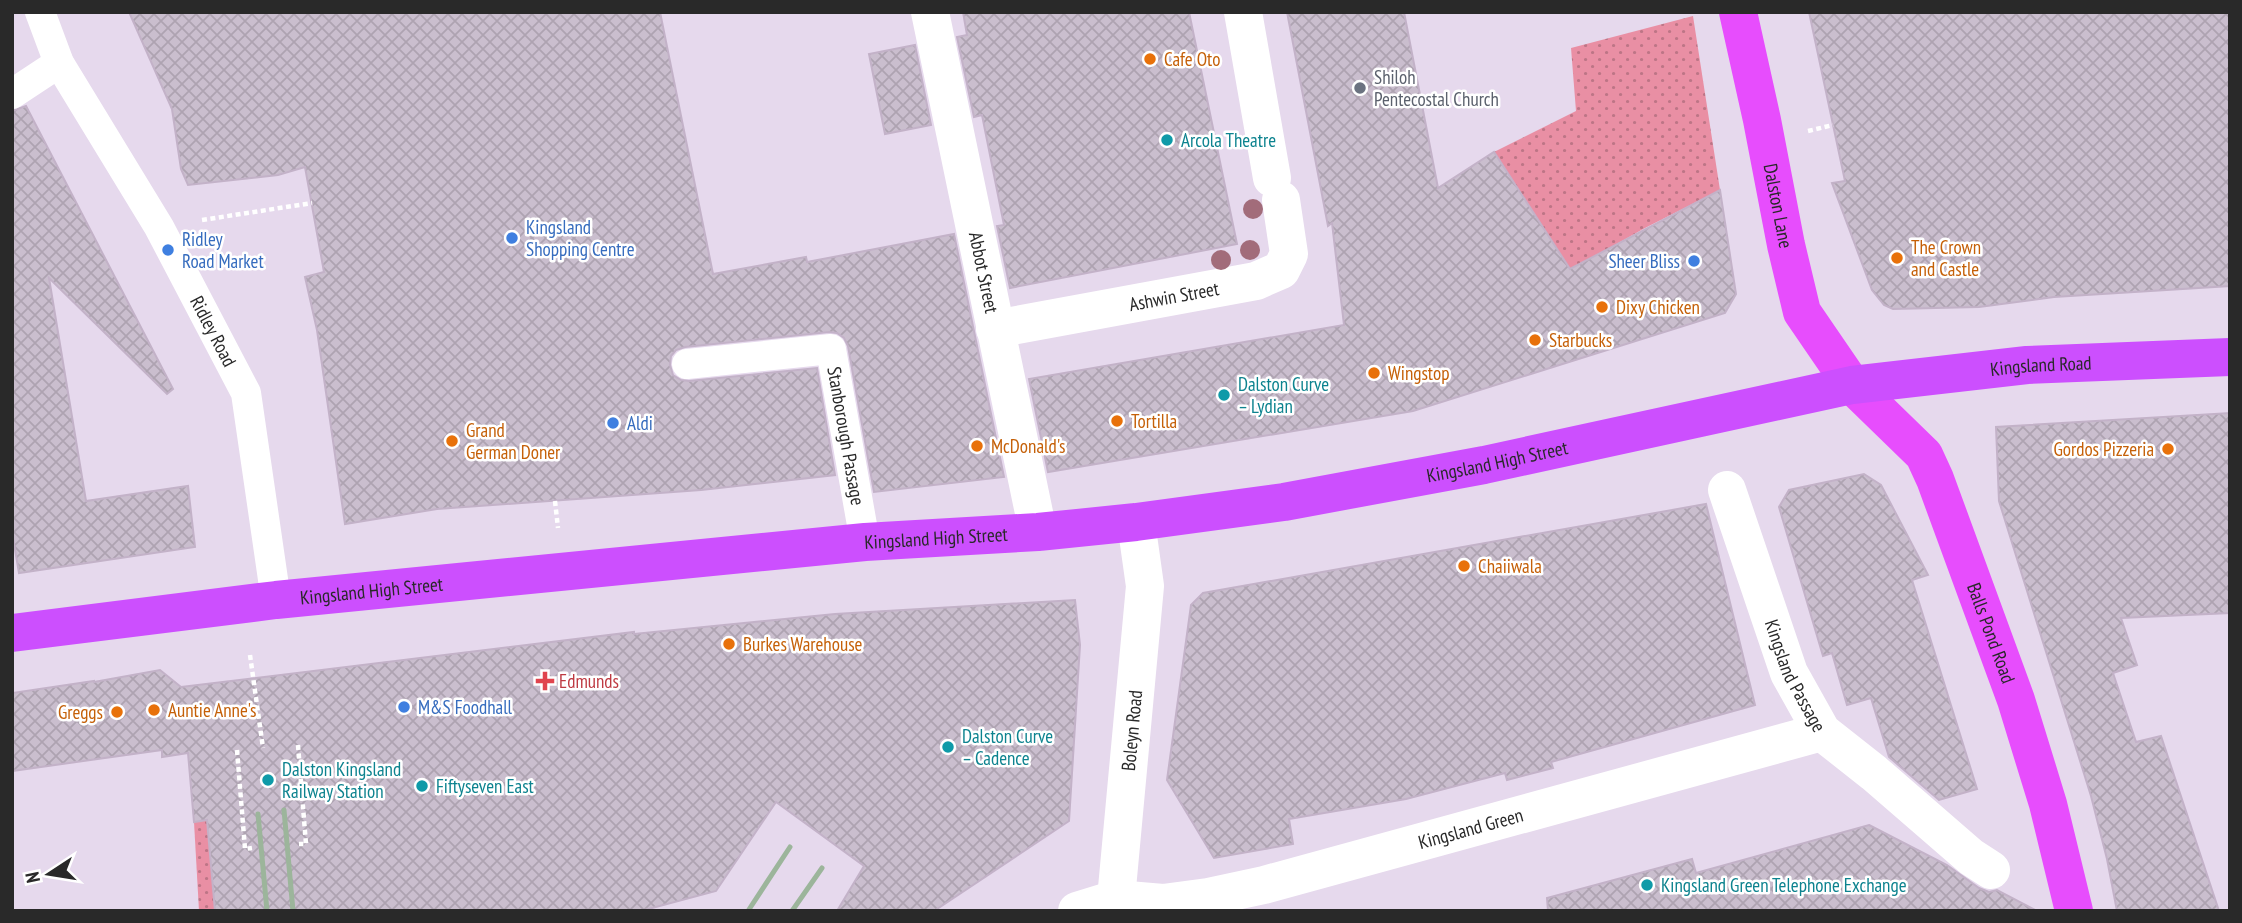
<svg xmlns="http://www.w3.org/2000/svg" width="2242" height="923" font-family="'PT Sans Narrow',sans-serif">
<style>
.grass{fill:url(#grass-dots)}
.building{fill:url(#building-cross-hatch);stroke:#c3b2c8;stroke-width:2}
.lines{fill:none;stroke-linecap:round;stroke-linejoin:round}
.path{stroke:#fff;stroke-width:4.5;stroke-dasharray:5 3.5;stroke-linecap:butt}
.pedestrian{stroke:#fff;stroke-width:30}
.minor{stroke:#fff;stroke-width:38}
.tertiary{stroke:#fff;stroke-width:38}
.primary{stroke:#e74dfd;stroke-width:38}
.trunk{stroke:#cc4ffe;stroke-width:38}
.rail{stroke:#9cb59b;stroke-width:5}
.tree{fill:#a26c7a}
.food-dot{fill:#e8710a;stroke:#fff;stroke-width:2.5}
.worship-dot{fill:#6b7280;stroke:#fff;stroke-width:2.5}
.culture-dot{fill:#0f9aa8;stroke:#fff;stroke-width:2.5}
.shop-dot{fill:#3f7fe0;stroke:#fff;stroke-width:2.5}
.health-dot{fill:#e0444e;stroke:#fff;stroke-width:2.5}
.labels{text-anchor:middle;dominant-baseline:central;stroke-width:5;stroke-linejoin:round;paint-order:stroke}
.food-label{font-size:19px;fill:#c56008;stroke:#fff;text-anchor:start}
.worship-label{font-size:19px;fill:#5b616d;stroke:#fff;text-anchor:start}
.culture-label{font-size:19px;fill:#0d838f;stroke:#fff;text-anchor:start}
.street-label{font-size:19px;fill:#292929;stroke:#fff}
.shop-label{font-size:19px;fill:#366cbe;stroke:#fff;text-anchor:start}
.health-label{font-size:19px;fill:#be3a42;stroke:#fff;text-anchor:start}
</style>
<defs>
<pattern id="grass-dots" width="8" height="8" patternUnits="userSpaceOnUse" patternTransform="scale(1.75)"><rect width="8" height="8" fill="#e98fa4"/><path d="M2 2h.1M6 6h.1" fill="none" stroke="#bd7586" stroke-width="1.8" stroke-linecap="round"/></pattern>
<pattern id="building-cross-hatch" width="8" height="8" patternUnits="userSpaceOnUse" patternTransform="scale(1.75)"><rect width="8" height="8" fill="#cabece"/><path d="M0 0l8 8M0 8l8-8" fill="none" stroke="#aea3b1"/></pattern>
</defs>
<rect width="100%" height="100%" fill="#e6d9ed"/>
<g class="grass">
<polygon points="1693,16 1720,190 1645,228 1567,272 1552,242 1494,152 1576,111 1571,48"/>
<polygon points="207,820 215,911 199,911 194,822"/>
</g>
<g class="building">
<polygon points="129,12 660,12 713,274 806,257 807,262 954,234 1004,477 874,492 848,346 844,338 837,333 829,332 685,347 676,350 671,356 670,365 673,375 681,380 689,381 817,368 835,475 701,490 437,509 345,524 317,330 305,277 324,272 305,167 278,175 188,185 181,169 172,109"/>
<polygon points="963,12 1189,12 1237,244 1010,288 997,226 1004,225 982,115 974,117 957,37 967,35"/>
<polygon points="1287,12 1404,12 1438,188 1494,152 1570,269 1720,190 1736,294 1725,313 1413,411 1048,472 1029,379 1344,325 1332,223 1328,226"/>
<polygon points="1809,12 2230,12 2230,286 2054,297 1979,307 1893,309 1884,305 1872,290 1832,183 1845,181"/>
<polygon points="915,45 931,125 885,134 869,54"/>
<polygon points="26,106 173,389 167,394 49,278 86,501 188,486 195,547 19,573 12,532 12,111"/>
<polygon points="2230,413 2230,613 2121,618 2137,665 2113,673 2136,742 2161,736 2219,911 2117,911 2107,859 2091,796 1999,501 1996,427"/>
<polygon points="1864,474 1881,485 1928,575 1912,580 1977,789 1939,800 1889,757 1871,698 1847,705 1832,653 1823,656 1779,507 1789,490"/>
<polygon points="1706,504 1755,705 1551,762 1553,768 1507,780 1505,773 1406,799 1289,819 1293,844 1214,858 1167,780 1191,605 1203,593"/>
<polygon points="1075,600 1080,645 1069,821 934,911 837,911 864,866 776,802 716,891 641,911 215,911 207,820 194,822 188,753 162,757 162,750 12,771 12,693 94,681 94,682 160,670 181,687 634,632 634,634 835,614"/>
<polygon points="1869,825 1947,865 1979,888 1989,892 1997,890 2037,911 1548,911 1547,898 1692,859 1696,873"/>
</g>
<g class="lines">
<g class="path">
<polyline points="1808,131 1833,125"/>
<polyline points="202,220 312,203"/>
<polyline points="555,501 558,528"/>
<polyline points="250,655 263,748"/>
<polyline points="298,745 306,844 299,844"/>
<polyline points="237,750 245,849 252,848"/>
</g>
<g class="pedestrian">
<path id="s1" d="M 40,12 L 59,63 L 159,227 L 246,393 L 276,600"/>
<polyline points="12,94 59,63"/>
<path id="s2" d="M 687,364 L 831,349 L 865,542"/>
</g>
<g class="minor">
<path id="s3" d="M 930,12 L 1038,532"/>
<polyline points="1243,12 1272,178"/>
<path id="s4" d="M 995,329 L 1256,281 L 1281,270 L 1289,254 L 1281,200"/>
<path id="s5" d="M 1727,490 L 1789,673 L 1822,732 L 1874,773 L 1971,857 L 1991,870"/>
<path id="s6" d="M 1116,899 L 1163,903 L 1208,897 L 1264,885 L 1822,732"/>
</g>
<path class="tertiary" id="s7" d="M 1077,911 L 1116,899 L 1145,586 L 1136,522"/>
<path class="primary" id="s8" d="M 1738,12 L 1762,120 L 1786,245 L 1802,312 L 1852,385 L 1924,455 L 1935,479 L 2016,700 L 2048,804 L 2074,911"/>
<path class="trunk" id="s9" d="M 12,633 L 276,600 L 865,542 L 1038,532 L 1136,522 L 1284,502 L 1484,465 L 1852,385 L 2027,365 L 2230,357"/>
<g class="rail">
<polyline points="284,810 293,911"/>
<polyline points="258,814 267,911"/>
<polyline points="748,911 790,847"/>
<polyline points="792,911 822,868"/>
</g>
</g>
<g class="tree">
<circle cx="1253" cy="209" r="10"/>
<circle cx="1250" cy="250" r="10"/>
<circle cx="1221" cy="260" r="10"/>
</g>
<g class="food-dot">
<circle cx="1150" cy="59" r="7"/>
<circle cx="1897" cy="258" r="7"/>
<circle cx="1602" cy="307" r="7"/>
<circle cx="1535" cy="340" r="7"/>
<circle cx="1374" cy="373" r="7"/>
<circle cx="1117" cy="421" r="7"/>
<circle cx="452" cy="441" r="7"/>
<circle cx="977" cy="446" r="7"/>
<circle cx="2168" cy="449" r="7"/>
<circle cx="1464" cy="566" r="7"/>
<circle cx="729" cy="644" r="7"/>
<circle cx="154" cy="710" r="7"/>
<circle cx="117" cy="712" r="7"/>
</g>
<circle class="worship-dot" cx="1360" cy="88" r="7"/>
<g class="culture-dot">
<circle cx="1167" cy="140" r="7"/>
<circle cx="1224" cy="395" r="7"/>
<circle cx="948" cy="747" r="7"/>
<circle cx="268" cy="780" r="7"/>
<circle cx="422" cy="786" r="7"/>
<circle cx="1647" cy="885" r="7"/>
</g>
<g class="shop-dot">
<circle cx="512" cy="238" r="7"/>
<circle cx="168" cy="250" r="7"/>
<circle cx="1694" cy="261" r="7"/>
<circle cx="613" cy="423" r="7"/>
<circle cx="404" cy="707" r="7"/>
</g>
<path class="health-dot" d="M541.5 670.5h7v7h7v7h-7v7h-7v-7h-7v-7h7z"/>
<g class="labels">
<g class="food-label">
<text x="1164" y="59">Cafe Oto</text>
<text x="1911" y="247">The Crown<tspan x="1911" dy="22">and Castle</tspan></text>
<text x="1616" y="307">Dixy Chicken</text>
<text x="1549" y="340">Starbucks</text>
<text x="1388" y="373">Wingstop</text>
<text x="1131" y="421">Tortilla</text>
<text x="466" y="430">Grand<tspan x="466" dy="22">German Doner</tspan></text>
<text x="991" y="446">McDonald's</text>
<text x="2154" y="449" text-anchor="end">Gordos Pizzeria</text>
<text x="1478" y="566">Chaiiwala</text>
<text x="743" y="644">Burkes Warehouse</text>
<text x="168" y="710">Auntie Anne's</text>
<text x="103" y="712" text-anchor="end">Greggs</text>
</g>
<g class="worship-label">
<text x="1374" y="77">Shiloh<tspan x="1374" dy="22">Pentecostal Church</tspan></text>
</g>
<g class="culture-label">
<text x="1181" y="140">Arcola Theatre</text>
<text x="1238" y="384">Dalston Curve<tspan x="1238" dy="22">– Lydian</tspan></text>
<text x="962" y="736">Dalston Curve<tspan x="962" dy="22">– Cadence</tspan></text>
<text x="282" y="769">Dalston Kingsland<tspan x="282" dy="22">Railway Station</tspan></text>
<text x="436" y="786">Fiftyseven East</text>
<text x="1661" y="885">Kingsland Green Telephone Exchange</text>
</g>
<g class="street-label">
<text stroke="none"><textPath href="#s8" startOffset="198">Dalston Lane</textPath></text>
<text stroke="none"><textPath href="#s3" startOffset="266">Abbot Street</textPath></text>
<text stroke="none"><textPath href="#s4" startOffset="182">Ashwin Street</textPath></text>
<text stroke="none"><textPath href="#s1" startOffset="364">Ridley Road</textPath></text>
<text stroke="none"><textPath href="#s9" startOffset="2049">Kingsland Road</textPath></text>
<text stroke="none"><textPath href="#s2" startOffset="233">Stanborough Passage</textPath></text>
<text stroke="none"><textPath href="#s9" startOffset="1496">Kingsland High Street</textPath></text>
<text stroke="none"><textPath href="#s9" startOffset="929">Kingsland High Street</textPath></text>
<text stroke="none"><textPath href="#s9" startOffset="362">Kingsland High Street</textPath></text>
<text stroke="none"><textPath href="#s8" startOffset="686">Balls Pond Road</textPath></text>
<text stroke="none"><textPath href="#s5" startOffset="198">Kingsland Passage</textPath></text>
<text stroke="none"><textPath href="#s7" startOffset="210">Boleyn Road</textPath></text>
<text stroke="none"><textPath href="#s6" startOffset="364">Kingsland Green</textPath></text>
</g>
<g class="shop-label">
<text x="526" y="227">Kingsland<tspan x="526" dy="22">Shopping Centre</tspan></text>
<text x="182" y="239">Ridley<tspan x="182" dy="22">Road Market</tspan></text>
<text x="1680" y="261" text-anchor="end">Sheer Bliss</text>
<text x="627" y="423">Aldi</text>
<text x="418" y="707">M&amp;S Foodhall</text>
</g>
<g class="health-label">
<text x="559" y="681">Edmunds</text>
</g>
</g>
<rect width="2242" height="923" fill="none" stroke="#292929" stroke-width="28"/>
<g transform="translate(49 874) rotate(258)" stroke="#ffffff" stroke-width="5" paint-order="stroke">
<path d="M0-5L12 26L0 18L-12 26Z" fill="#292929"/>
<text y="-10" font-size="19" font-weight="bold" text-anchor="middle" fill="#292929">N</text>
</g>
</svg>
